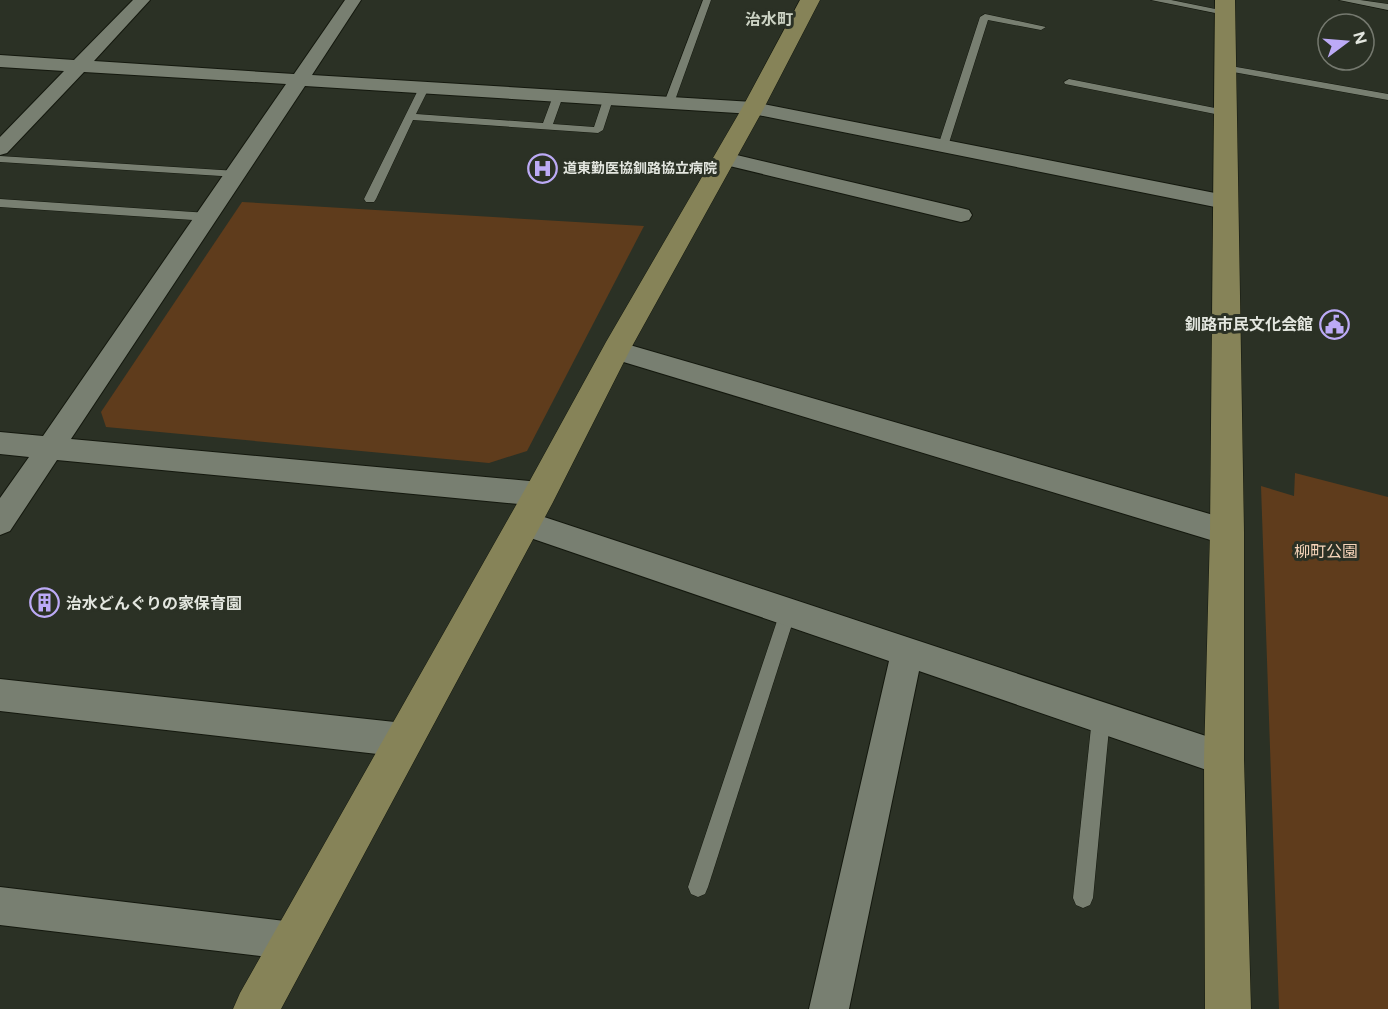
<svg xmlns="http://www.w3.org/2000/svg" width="1388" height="1009" font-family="Figtree,'Noto Sans JP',sans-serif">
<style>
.green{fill:#5f3c1c}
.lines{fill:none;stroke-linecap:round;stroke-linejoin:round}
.lane-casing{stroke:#14180e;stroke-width:1}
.street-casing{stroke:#14180e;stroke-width:2}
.secondary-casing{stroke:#14180e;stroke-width:1}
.lane{fill:#787f71;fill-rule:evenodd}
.street{fill:#787f71;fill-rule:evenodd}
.secondary{fill:#868358;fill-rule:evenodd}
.labels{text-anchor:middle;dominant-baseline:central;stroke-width:6;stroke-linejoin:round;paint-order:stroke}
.far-poi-label{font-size:14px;font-weight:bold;fill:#e3e6df;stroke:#2b3125;text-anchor:start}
.far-quarter-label{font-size:16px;font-weight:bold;fill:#ccd3c4;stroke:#2b3125}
.poi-label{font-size:16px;font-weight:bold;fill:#e3e6df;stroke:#2b3125;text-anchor:end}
.park-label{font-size:16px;fill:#f6d5ba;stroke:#2b3125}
</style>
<rect width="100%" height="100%" fill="#2b3125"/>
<g class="green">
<polygon points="242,202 644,226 527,451 489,463 106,427 101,412"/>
<polygon points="1295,473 1388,497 1388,1009 1279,1009 1261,486 1294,496"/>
</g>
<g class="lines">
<defs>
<g id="lane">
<polygon points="703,0 711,0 674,103 665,105 664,103"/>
<polygon points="1151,0 1171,0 1230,12 1225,15"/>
<polygon points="1339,0 1360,0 1388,4 1388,10"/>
<polygon points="985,14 1046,27 1041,30 988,20 948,146 943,149 939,148 938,146 980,17"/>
<polygon points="1225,65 1388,94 1388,100 1222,70 1220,68"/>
<polygon points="1069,79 1225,110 1230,113 1225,116 1065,84 1064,82"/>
<polygon points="424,85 429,88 416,114 543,123 553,96 558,93 563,96 553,124 594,127 604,97 613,99 603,130 598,133 413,120 376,199 374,202 366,202 364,199 419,88"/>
<polygon points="0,156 237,171 243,174 237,177 0,162"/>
<polygon points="0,199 208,213 214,217 208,221 0,207"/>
<polygon points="788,604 794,607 796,612 708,887 705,894 698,897 691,894 688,887 780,612 782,607"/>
<polygon points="1101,709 1107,712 1110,718 1093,898 1090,905 1083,908 1076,905 1073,898 1092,718 1095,712"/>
</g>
<g id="street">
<polygon points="133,0 150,0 94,61 294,74 345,0 361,0 312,75 753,102 1225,195 1233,197 1236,202 1233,207 1225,209 753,114 305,86 71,439 540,482 550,486 554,494 550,502 540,506 57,460 10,531 0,535 0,498 29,457 0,454 0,432 43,436 286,84 84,72 7,153 0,155 0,137 64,71 0,67 0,55 74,60"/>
<polygon points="724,152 961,208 969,210 972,215 969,220 961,222 717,163 714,158 717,153"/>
<polygon points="616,341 1227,519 1237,523 1242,532 1237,541 1227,545 607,357 604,350 607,343"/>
<polygon points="523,510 1224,742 1236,747 1241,759 1236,771 1224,776 919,671 849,1009 809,1009 889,661 513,532 509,523 513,514"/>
<polygon points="0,679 404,723 416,728 421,740 416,752 404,757 0,711"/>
<polygon points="0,887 293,922 307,927 312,941 307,955 293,960 0,925"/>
</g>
<g id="secondary">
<polygon points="800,0 820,0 764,108 630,350 552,504 281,1009 233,1009 240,993 528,484 606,342 742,108"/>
<polygon points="1215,0 1235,0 1244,532 1244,759 1251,1009 1205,1009 1204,759 1210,532"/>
</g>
</defs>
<use href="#lane" class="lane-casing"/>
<use href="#street" class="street-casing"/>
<use href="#secondary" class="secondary-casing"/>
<use href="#lane" class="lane"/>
<use href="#street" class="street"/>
<use href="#secondary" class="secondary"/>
</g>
<defs>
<symbol id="hospital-ring" viewBox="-11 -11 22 22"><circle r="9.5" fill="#2b3125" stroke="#bcaaf6" stroke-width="1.5"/><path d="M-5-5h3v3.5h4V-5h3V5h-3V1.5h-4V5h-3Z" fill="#bcaaf6"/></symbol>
<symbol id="civic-ring" viewBox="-11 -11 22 22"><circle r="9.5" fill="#2b3125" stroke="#bcaaf6" stroke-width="1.5"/><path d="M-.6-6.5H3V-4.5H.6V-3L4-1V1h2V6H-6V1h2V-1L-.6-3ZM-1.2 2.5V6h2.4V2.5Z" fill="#bcaaf6"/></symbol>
<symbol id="building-ring" viewBox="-11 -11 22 22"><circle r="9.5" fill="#2b3125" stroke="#bcaaf6" stroke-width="1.5"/><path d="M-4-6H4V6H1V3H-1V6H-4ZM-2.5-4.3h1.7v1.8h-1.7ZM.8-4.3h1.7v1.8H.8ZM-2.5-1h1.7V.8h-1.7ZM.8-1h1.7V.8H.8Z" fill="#bcaaf6"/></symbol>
</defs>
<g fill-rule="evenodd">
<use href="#hospital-ring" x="526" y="152" width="33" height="33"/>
<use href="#civic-ring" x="1318" y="308" width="33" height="33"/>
<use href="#building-ring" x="28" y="586" width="33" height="33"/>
</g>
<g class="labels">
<g class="far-poi-label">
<text x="563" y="168">道東勤医協釧路協立病院</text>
</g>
<g class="far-quarter-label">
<text x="769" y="19">治水町</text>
</g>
<g class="poi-label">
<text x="1313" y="324">釧路市民文化会館</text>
<text x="66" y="603" text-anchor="start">治水どんぐりの家保育園</text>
</g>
<g class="park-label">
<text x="1326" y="551">柳町公園</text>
</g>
</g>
<g transform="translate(1346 42) rotate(74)"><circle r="28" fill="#2b3125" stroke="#75796f" stroke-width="1.5"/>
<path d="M0-4.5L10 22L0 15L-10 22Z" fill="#bcaaf6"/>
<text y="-9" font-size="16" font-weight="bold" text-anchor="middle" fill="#e3e6df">N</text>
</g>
</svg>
